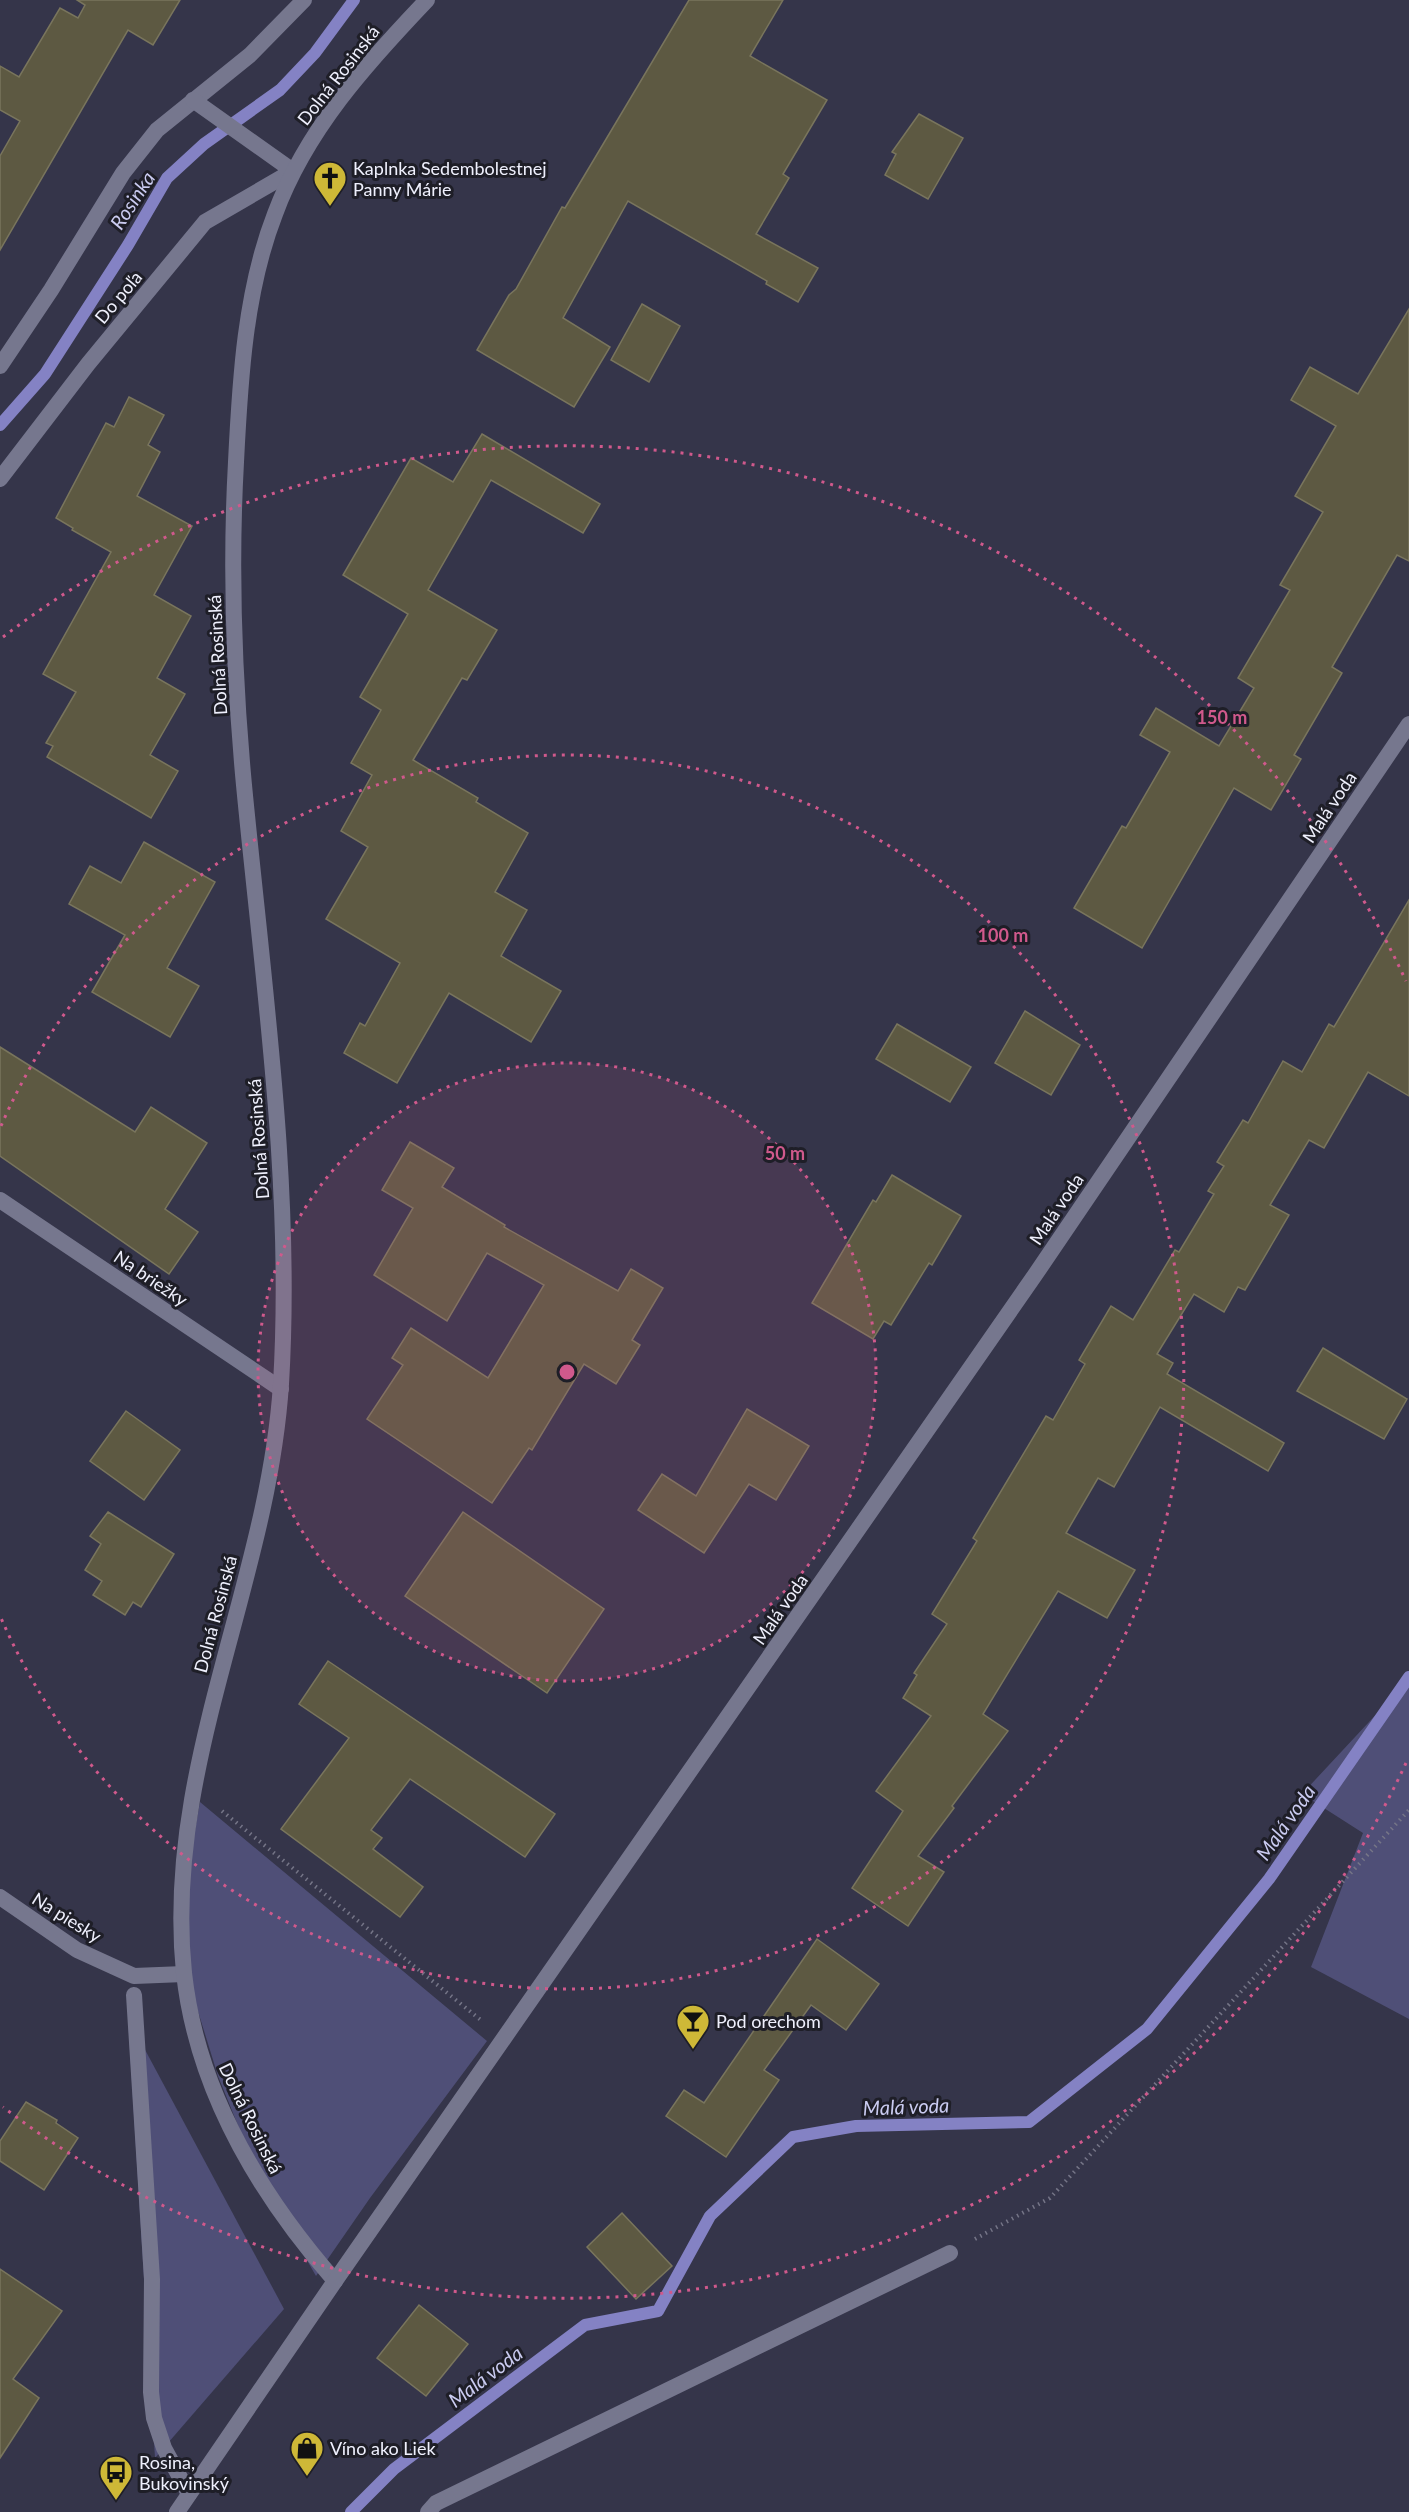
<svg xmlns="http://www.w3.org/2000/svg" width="1409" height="2512" font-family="Lato,sans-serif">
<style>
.grass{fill:#4f4f77}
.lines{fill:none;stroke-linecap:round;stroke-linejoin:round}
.stream{stroke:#8482c4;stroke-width:12}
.building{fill:#5d5942;stroke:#79755d;stroke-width:1.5}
.path{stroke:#757587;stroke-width:4;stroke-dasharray:1.5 4.5;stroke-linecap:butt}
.service{stroke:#76778e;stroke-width:16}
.minor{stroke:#76778e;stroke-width:16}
.tertiary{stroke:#76778e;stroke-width:16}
.ring{fill:none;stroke:#d0598c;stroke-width:3;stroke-dasharray:3 6}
.labels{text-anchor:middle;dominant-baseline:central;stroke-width:6;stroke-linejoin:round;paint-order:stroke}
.street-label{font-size:18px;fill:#eff0fd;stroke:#1e1e27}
.poi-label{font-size:18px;fill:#eff0fd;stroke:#1e1e27;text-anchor:start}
.water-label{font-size:20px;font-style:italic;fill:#cacbf0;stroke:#1e1e27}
.centre{fill:#d0598c;stroke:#1e1e27;stroke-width:3}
.ring-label{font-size:18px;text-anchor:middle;font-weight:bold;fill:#d0598c;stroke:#1e1e27;stroke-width:6;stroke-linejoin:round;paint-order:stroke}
</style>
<rect width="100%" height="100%" fill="#35354a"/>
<g class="grass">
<polygon points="1409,1679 1409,2019 1311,1967 1363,1833 1302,1794"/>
<polygon points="200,1802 487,2041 370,2198 316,2276 258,2175 218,2076 192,1992 183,1898"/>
<polygon points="128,2018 284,2309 155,2458"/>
</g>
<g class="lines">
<g class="stream">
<polyline points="0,425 45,374 128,245 167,178 204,144 280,90 315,53 354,0"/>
<polyline points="351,2512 394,2469 585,2325 658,2311 710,2216 793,2137 856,2126 1029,2122 1147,2029 1269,1879 1409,1677"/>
</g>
</g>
<g class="building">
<polygon points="77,0 180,0 153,45 128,30 0,250 0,156 20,121 0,110 0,66 19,77 60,8 78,18 85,5"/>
<polygon points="689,0 783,0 750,56 827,100 783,174 789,178 756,234 818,268 798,302 766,284 767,281 628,201 563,318 610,347 574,407 477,350 509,295 516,289 562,207 565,208"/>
<polygon points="919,114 963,138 928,199 885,175 896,154 892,152"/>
<polygon points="642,304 680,326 649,382 611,360"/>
<polygon points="1409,309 1409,561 1397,555 1332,667 1342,673 1294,755 1301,759 1271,810 1234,788 1142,948 1074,908 1122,826 1126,828 1170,752 1140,735 1156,708 1219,746 1254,688 1238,678 1290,590 1280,585 1323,512 1295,496 1336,426 1291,400 1310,367 1358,394"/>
<polygon points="129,397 164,415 148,445 160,452 137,496 192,526 154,595 191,616 157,678 185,694 150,755 178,771 151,818 47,757 53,746 46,743 76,692 43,674 111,552 72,530 73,528 56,518 106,423 114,427"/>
<polygon points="482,434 600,504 583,533 491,480 428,590 497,630 467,680 462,678 413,760 478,798 476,802 528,833 495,892 527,910 501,956 561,991 531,1042 449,993 397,1083 344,1053 360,1023 365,1026 400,963 326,919 368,847 341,831 372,775 351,763 381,710 360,697 408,614 343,575 411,458 453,482"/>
<polygon points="144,842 215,882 167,968 199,986 170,1037 92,992 125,935 69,904 90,866 121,883"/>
<polygon points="1409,900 1409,1096 1368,1072 1324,1148 1309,1140 1270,1205 1289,1215 1245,1290 1238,1287 1224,1312 1194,1294 1157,1354 1173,1363 1167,1374 1284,1443 1268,1471 1160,1407 1114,1487 1098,1478 1066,1533 1135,1570 1107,1618 1058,1591 983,1714 1008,1731 952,1806 954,1808 918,1856 944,1872 908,1926 852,1888 903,1811 876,1791 931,1716 903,1698 917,1675 914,1673 947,1624 932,1614 977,1541 973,1538 1046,1416 1053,1420 1085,1364 1079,1360 1111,1306 1133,1320 1175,1250 1179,1252 1214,1194 1208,1191 1224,1166 1217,1162 1243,1120 1248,1123 1283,1061 1302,1072 1329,1024 1334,1027"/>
<polygon points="1025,1011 1080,1045 1051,1095 995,1063"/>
<polygon points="897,1024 971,1067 950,1102 876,1059"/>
<polygon points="0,1047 135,1132 151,1107 207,1143 165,1209 198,1232 169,1274 0,1156"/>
<polygon points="410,1142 454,1168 442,1187 505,1225 504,1227 618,1291 631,1269 663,1288 632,1340 640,1345 616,1384 584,1364 532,1450 529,1448 492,1503 367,1419 403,1365 392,1358 411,1328 488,1378 544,1285 487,1253 447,1321 374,1275 413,1208 382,1190"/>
<polygon points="892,1175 961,1216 932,1265 929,1263 891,1325 884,1321 873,1339 812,1303 873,1200 876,1202"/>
<polygon points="1323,1348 1407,1399 1384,1439 1297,1391"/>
<polygon points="747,1409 809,1446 776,1500 749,1484 704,1553 638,1510 662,1474 696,1496"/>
<polygon points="126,1411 180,1450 144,1500 90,1461"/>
<polygon points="108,1512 174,1554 141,1607 133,1602 125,1615 93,1595 102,1581 85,1570 101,1544 90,1536"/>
<polygon points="463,1512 604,1609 547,1693 405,1596"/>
<polygon points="328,1661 555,1814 525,1857 410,1779 371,1830 382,1838 373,1849 423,1887 400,1917 281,1829 349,1738 299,1704"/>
<polygon points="817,1939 879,1984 846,2030 811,2005 764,2070 779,2080 726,2157 666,2116 684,2090 704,2103"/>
<polygon points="26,2102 57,2120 56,2123 78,2138 44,2190 0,2161 0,2141"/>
<polygon points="622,2213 672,2266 636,2299 587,2247"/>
<polygon points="0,2269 62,2311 13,2379 39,2398 0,2458"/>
<polygon points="419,2305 468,2344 426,2396 377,2358"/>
</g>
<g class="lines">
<g class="path">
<polyline points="222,1811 482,2021"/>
<polyline points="975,2239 1050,2198 1409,1810"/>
</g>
<polyline class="service" points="134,1995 152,2279 151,2392 154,2418 164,2448 189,2494"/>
<g class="minor">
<polyline points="0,366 51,290 123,173 157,130 250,55 304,0"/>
<polyline points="0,479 88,364 205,222 293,171 193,100"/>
<polyline points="0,1200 281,1389"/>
<polyline points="0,1897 77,1950 134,1976 184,1974"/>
<path d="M 335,2281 C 259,2194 197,2091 184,1973 C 163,1767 268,1585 281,1384 C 293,1184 263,984 244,785 C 234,678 230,570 236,462 C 240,380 245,291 275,214 C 306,130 366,64 427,0"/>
<polyline points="428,2512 436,2503 950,2253"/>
</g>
<polyline class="tertiary" points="177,2512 335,2281 1035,1275 1409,724"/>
</g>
<circle cx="567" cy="1372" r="309" fill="#d0598c" fill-opacity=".12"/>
<g class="ring">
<circle cx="567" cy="1372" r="309"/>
<path d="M1 1126A617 617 0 1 1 1 1618"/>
<path d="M1406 1763A926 926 0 0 1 3 2107M3 637A926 926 0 0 1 1406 981"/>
</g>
<defs>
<symbol id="church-pin" viewBox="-11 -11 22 30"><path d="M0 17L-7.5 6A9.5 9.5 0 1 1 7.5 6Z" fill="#ceb837" stroke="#1e1e27"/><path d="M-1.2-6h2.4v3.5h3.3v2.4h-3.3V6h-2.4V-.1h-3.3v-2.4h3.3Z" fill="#111"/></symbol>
<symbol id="bar-pin" viewBox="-11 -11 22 30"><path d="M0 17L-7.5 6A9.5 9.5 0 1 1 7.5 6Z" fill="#ceb837" stroke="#1e1e27"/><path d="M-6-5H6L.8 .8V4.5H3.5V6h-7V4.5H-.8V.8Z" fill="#111"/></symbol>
<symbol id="shop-pin" viewBox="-11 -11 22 30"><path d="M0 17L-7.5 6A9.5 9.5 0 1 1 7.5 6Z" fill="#ceb837" stroke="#1e1e27"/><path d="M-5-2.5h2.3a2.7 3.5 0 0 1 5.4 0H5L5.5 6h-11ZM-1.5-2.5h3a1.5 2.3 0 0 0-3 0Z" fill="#111"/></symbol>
<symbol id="bus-pin" viewBox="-11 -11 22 30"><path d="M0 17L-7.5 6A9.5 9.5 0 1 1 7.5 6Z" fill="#ceb837" stroke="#1e1e27"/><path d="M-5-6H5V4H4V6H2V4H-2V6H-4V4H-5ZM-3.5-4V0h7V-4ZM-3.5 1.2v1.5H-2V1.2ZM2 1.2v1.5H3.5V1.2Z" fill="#111"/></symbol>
</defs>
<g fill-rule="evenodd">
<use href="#church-pin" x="311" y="159" width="38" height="52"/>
<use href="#bar-pin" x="674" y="2002" width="38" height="52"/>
<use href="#shop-pin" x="288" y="2429" width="38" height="52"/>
<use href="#bus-pin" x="97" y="2453" width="38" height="52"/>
</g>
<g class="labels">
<g class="street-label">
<text transform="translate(338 75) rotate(-52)">Dolná Rosinská</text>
<text transform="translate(118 297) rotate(-50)">Do poľa</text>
<text transform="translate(217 655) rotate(-93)">Dolná Rosinská</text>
<text transform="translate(1329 807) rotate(-56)">Malá voda</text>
<text transform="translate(258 1139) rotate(-94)">Dolná Rosinská</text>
<text transform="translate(1056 1209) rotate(-56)">Malá voda</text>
<text transform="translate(151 1278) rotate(34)">Na briežky</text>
<text transform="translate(780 1609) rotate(-55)">Malá voda</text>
<text transform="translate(215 1614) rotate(-75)">Dolná Rosinská</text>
<text transform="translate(67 1917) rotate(32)">Na piesky</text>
<text transform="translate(251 2118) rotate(64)">Dolná Rosinská</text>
</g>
<g class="poi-label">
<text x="353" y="168">Kaplnka Sedembolestnej<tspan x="353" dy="21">Panny Márie</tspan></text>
<text x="716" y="2021">Pod orechom</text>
<text x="330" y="2448">Víno ako Liek</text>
<text x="139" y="2462">Rosina,<tspan x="139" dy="21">Bukovinský</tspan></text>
</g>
<g class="water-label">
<text transform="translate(132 200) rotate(-57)">Rosinka</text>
<text transform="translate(1285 1822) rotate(-55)">Malá voda</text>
<text transform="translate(906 2106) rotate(-2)">Malá voda</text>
<text transform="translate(485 2376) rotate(-37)">Malá voda</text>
</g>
</g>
<circle cx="567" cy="1372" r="9" class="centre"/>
<g class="ring-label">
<text x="1222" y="724">150 m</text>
<text x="1003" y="942">100 m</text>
<text x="785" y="1160">50 m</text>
</g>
</svg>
